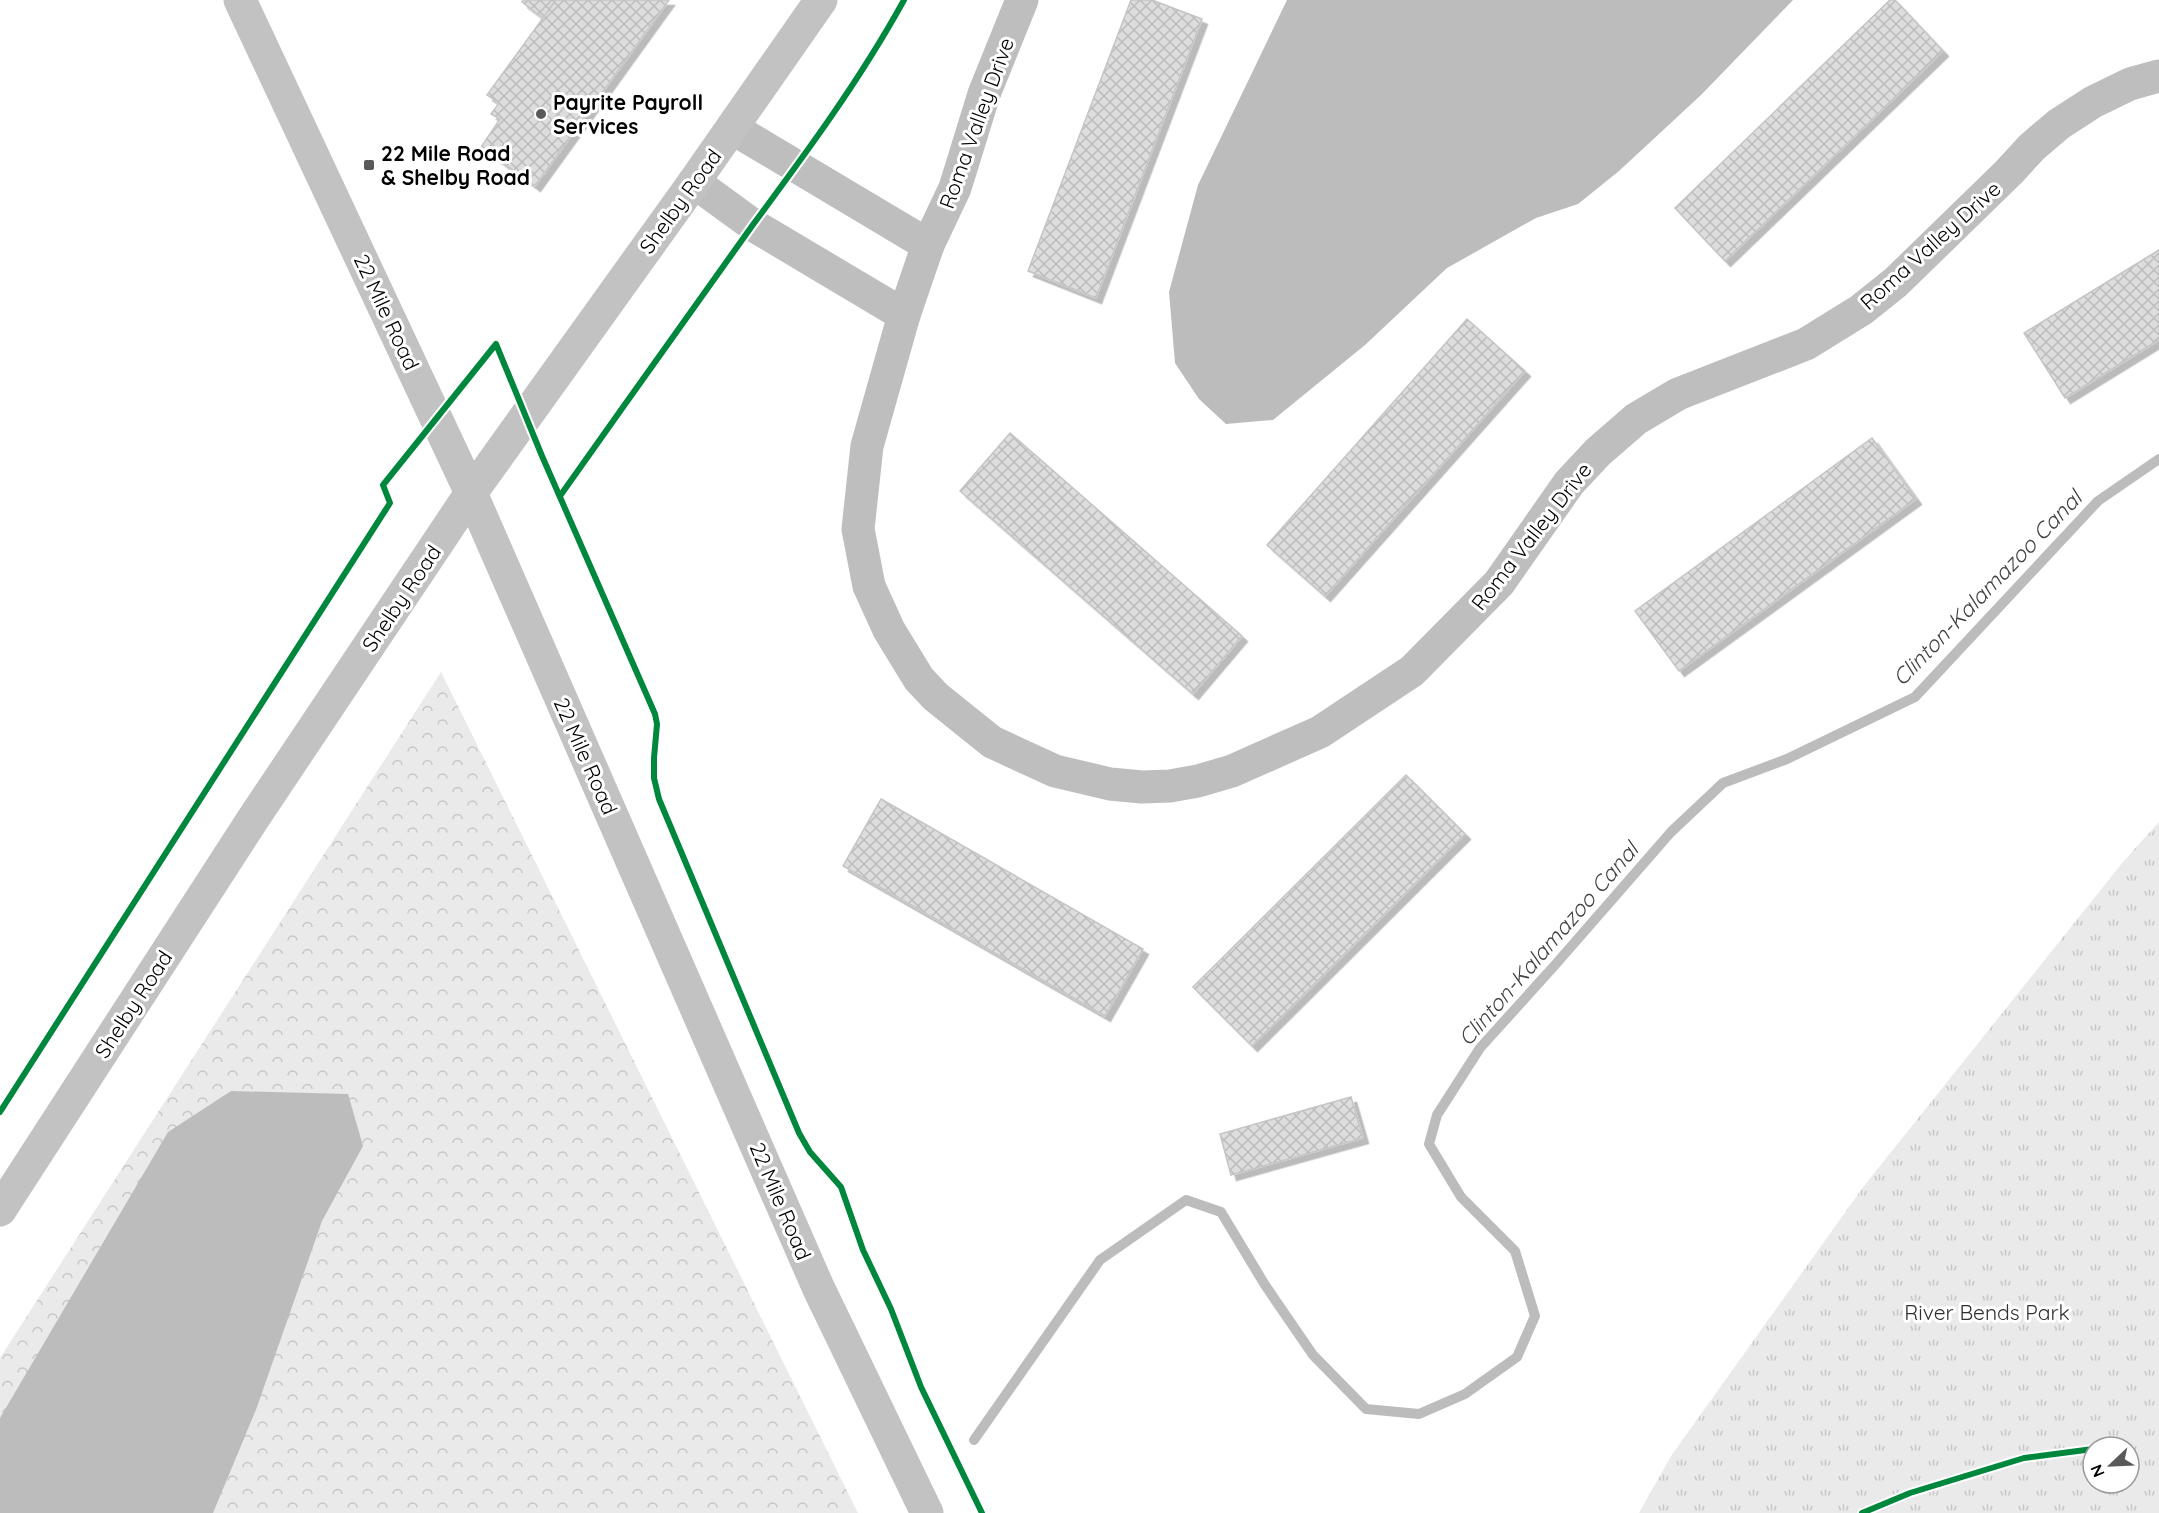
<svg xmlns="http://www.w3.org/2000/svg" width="2159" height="1513" font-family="Quicksand,sans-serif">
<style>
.forest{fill:url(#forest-crowns)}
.park{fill:url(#park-tufts);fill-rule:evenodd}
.water{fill:#bcbcbc}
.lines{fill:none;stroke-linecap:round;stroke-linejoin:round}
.stream{stroke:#bcbcbc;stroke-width:10}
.building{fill:url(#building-cross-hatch);stroke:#c5c5c5;stroke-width:1.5;filter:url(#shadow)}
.path{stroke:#b8b8b8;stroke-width:4;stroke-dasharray:1.5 3;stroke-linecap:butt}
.street{stroke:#bebebe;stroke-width:33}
.secondary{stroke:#c2c2c2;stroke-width:33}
.cycleway-casing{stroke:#fff;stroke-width:10}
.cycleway{stroke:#00873e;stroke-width:6}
.poi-dot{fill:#595959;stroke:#fff;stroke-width:2}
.labels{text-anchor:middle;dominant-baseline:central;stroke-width:6;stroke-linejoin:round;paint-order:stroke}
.poi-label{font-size:21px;font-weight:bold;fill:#000;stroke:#fff;text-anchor:start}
.street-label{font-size:21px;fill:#000;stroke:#fff}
.park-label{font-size:21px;fill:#303030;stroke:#fff}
.water-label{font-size:22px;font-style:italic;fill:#414141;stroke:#fff}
</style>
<defs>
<pattern id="forest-crowns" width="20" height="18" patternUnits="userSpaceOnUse" patternTransform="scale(1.5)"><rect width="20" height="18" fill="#eaeaea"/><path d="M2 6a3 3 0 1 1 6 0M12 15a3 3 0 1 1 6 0" fill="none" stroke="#c7c7c7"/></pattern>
<pattern id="park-tufts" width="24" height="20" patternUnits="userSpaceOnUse" patternTransform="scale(1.5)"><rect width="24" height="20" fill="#eaeaea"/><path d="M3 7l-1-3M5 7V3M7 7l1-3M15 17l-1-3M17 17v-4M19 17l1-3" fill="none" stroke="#c7c7c7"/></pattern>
<pattern id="building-cross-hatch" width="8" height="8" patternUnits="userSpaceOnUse" patternTransform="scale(1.5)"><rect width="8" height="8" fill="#ddd"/><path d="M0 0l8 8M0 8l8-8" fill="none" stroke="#bcbcbc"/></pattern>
<filter id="shadow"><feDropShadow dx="5.5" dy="5.5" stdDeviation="0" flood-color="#0004"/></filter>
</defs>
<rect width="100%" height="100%" fill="#fff"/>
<polygon class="forest" points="441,672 858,1513 0,1513 0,1358"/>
<path class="park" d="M 2159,822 L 2159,1513 L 1639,1513 L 1671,1456 L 1864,1186 L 2123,862 ZM 2093,1447 L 2129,1447 L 2129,1483 L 2093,1483 Z"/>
<g class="water">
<polygon points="1287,0 1793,0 1701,95 1619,171 1578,204 1536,218 1447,268 1365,345 1273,420 1226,424 1199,399 1175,363 1169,292 1198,185"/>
<polygon points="231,1091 348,1094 363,1146 322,1221 257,1407 213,1513 0,1513 0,1418 168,1132"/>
</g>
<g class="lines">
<polyline class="stream" points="974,1440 1100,1260 1186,1200 1221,1212 1265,1285 1313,1355 1366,1409 1419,1414 1465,1394 1517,1357 1535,1316 1515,1251 1461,1197 1429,1144 1437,1115 1480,1048 1555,965 1671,832 1723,783 1787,759 1915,697 2098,501 2159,459"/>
</g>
<g class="building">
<polygon points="523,0 556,0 543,18 522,2"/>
<polygon points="556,0 669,0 535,186 481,147 500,119 491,114 499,103 487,95"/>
<polygon points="1131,0 1152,0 1202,19 1096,298 1028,271"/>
<polygon points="1890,0 1895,0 1943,51 1725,261 1675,208"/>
<polygon points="2159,250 2159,340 2065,398 2024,333"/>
<polygon points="1467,319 1525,371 1325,596 1267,545"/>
<polygon points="1010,433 1242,636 1193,694 960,491"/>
<polygon points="1872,438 1916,499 1679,671 1635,611"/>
<polygon points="1406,775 1465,834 1252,1046 1193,987"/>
<polygon points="881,799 1143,949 1105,1016 843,866"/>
<polygon points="1351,1097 1363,1138 1231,1175 1220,1134"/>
</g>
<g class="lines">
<polyline class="path" points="921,1387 982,1513"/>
<g class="street">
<polyline points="1022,0 984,94 955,188 928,245 904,315 867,446 858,529 869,586 889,630 919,679 936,697 992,742 1055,771 1110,784 1142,787 1170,786 1198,781 1232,771 1320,732 1412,671 1499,583 1569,483 1598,452 1636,419 1678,394 1806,344 1861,310 1896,282 2009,172 2032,147 2059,124 2093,102 2130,84 2159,76"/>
<polyline points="732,128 928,245"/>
<polyline points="694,182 753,225 904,315"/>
</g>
<g class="secondary">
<polyline points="240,0 471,493 818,1287 927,1513"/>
<polyline points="0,1210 253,819 471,493 694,182 821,0"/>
</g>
<defs>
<g id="cycleway">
<path d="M 560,496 C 624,406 687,316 752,226 C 806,153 860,80 904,0"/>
<polyline points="0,1112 390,503 383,485 496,344 542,456 655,714 657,724 654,758 654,778 659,799 799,1133 810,1152 841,1187 863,1250 891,1309 921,1387 982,1513"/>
<polyline points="1862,1513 1910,1493 2024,1458 2093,1449"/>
</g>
</defs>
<use href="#cycleway" class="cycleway-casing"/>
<use href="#cycleway" class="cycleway"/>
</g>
<g class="poi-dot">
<circle cx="541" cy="114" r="6"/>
<rect x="363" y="159" width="12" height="12" rx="3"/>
</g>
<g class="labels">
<g class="poi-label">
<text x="553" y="102">Payrite Payroll<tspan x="553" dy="24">Services</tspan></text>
<text x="381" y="153">22 Mile Road<tspan x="381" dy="24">&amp; Shelby Road</tspan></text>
</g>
<g class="street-label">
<text transform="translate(976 123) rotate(-70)">Roma Valley Drive</text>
<text transform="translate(680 201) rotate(-54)">Shelby Road</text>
<text transform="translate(1930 245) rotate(-42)">Roma Valley Drive</text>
<text transform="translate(387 312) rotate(65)">22 Mile Road</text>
<text transform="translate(1531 536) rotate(-52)">Roma Valley Drive</text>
<text transform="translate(401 598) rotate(-56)">Shelby Road</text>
<text transform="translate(586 756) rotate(66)">22 Mile Road</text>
<text transform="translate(133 1004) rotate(-57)">Shelby Road</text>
<text transform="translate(781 1201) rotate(67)">22 Mile Road</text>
</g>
<g class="park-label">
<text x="1987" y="1312">River Bends Park</text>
</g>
<g class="water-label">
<text transform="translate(1987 588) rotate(-46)">Clinton-Kalamazoo Canal</text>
<text transform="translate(1548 944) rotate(-49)">Clinton-Kalamazoo Canal</text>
</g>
</g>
<g transform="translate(2111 1465) rotate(247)"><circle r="28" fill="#ffffff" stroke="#999999" stroke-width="1.5"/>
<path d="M0-4.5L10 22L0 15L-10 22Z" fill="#595959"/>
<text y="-9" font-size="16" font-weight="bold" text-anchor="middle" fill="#000000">N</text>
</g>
</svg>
